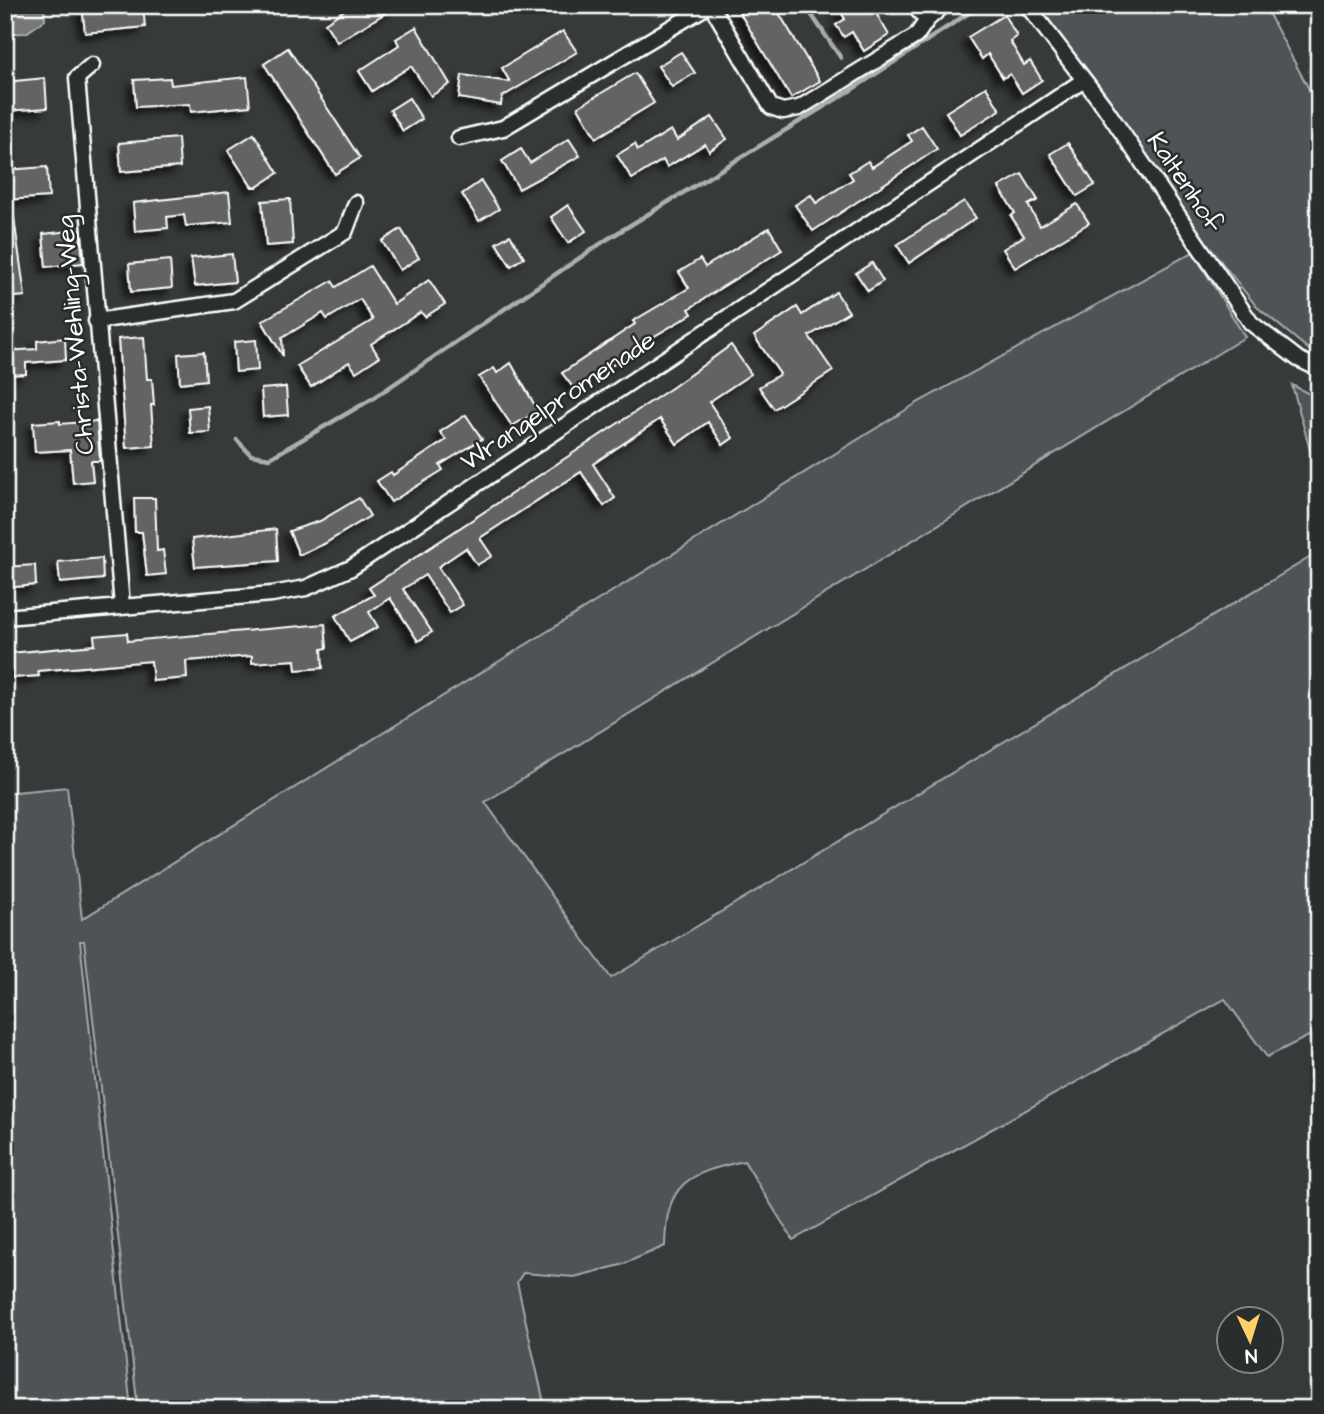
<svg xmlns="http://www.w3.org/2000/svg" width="1324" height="1414" font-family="'Architects Daughter',sans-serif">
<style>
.green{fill:#505354;stroke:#a8a9aa;stroke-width:2}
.water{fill:#767879;stroke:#adaeaf;stroke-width:2}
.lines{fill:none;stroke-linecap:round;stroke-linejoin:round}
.stream{stroke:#adaeaf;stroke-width:4.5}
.building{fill:#636465;stroke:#fff;stroke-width:2;filter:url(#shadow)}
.minor-casing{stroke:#fff;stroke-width:19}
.minor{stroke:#2a2d2e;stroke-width:14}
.labels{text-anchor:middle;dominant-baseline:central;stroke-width:5;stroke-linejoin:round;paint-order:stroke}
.street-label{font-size:26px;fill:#fff;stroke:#2a2d2e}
</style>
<defs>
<filter id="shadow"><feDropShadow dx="-6" dy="6" stdDeviation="3.5" flood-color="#0009"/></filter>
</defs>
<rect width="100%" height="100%" fill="#373a3b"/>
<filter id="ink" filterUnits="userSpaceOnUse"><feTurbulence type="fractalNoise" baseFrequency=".0143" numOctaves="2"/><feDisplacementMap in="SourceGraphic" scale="14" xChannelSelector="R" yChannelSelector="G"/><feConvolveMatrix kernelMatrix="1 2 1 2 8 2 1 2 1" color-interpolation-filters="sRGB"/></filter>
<g filter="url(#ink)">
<g class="green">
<polygon points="1038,5 1264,5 1319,108 1319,353 1312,352 1257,307 1207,244"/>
<path d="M 1193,252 L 1245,337 L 485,802 L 611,978 L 1319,552 L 1319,1031 L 1267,1057 L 1225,999 L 793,1240 L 744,1161 C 686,1174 666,1183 665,1246 L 621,1265 L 574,1277 L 523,1273 L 517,1282 L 544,1403 L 533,1409 L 138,1409 L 84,941 L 80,941 L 131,1409 L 5,1409 L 5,793 L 67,787 L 82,919 L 917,403 Z"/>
<polygon points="1292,385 1319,399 1319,482"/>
</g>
<polygon class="water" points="5,5 44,5 45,20 26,33 5,34"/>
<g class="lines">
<g class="stream">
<polyline points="805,5 841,58"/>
<polyline points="237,440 251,455 270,458 372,399 606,240 851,90 981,5"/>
<polyline points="134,1408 134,1409"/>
</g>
</g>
<g class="building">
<polygon points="82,5 143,5 145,27 85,33"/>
<polygon points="352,5 399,5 337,42 325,23"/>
<polygon points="735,5 774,5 820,81 791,98"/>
<polygon points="837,5 871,5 889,35 864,51 852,32 844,37 836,25 845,19"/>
<polygon points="1004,15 1017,36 1010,41 1024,65 1030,61 1042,80 1022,93 1010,74 1003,78 988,54 982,59 968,37"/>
<polygon points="416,27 450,84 431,96 411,66 372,91 359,71 399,45 396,39"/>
<polygon points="563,31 577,52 502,97 501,105 459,98 462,75 510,82 502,68"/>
<polygon points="288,48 360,158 335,174 264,64"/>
<polygon points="681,52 695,73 672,87 658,66"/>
<polygon points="635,73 654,103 596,138 578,107"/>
<polygon points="247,77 250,106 191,112 190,104 136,107 134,80 170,78 171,85"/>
<polygon points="45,78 47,108 6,111 5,82"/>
<polygon points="986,87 1000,110 960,135 946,112"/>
<polygon points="409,98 422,119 403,131 390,110"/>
<polygon points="712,117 727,139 709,151 705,144 667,167 663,160 632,179 617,155 635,144 638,150 671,130 677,140"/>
<polygon points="922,126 937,149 813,231 795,205 811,195 816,203 853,179 849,173 868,161 872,167 912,141 908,135"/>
<polygon points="254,134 278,173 257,187 252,187 228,150"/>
<polygon points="178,138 180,167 121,172 119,143"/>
<polygon points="569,139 580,156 519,189 502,161 521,149 530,163"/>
<polygon points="1068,143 1095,185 1077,196 1050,154"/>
<polygon points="47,167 49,197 5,200 5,170"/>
<polygon points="1022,174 1038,200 1028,205 1040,226 1077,204 1089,223 1015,268 1003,249 1024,236 1011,216 1015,213 999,187"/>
<polygon points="481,181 499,209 479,221 462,194"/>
<polygon points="229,192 232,222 186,226 184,215 167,217 168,228 135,231 133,203"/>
<polygon points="290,199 293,244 266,246 262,201"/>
<polygon points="964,201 976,218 909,263 897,245"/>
<polygon points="568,205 586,231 568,243 551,217"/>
<polygon points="14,218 25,296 5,298 5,219"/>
<polygon points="769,228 782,250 719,289 689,309 692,314 636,347 637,349 575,390 562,373 635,324 633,321 689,288 679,272 700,259 705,267"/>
<polygon points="401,229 419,258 400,270 382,241"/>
<polygon points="80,230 83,263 46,267 43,234"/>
<polygon points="510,235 524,257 511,266 496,243"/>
<polygon points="232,254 235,282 195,286 191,258"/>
<polygon points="170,260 172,288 131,292 129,264"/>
<polygon points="872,263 883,281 868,291 856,273"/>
<polygon points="370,266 394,304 429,280 445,304 425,317 421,312 371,344 379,357 356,372 349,362 311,387 297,366 373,320 360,299 327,319 323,313 282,338 283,356 262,321 332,281 336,287"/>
<polygon points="836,292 849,312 809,336 833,371 774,409 759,387 780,374 754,336 797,307 802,315"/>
<polygon points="144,337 147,379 152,379 154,405 151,405 154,446 126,448 118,339"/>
<polygon points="65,338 66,360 26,363 26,374 5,375 5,351 37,349 37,341"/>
<polygon points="256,340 258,370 236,372 234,342"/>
<polygon points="731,345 751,374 709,402 733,438 723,445 708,422 677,444 660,419 593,464 615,498 604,506 581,472 480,538 492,556 477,565 466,548 438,567 463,605 450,613 425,575 403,589 432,632 418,641 390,598 369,612 378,627 350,642 335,616 374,595 369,588 673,387"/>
<polygon points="204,352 206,380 180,383 178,354"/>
<polygon points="511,363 538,411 512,426 479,377 494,368 497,373"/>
<polygon points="286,387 288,415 263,417 261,389"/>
<polygon points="208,406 210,432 190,433 188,408"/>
<polygon points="466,415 482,439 440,465 443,470 391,502 377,481 391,472 393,475 446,440 440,432"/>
<polygon points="60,421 60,424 97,421 100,461 91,461 93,481 73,483 70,450 35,452 33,423"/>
<polygon points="134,498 155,498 157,551 163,550 166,574 147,576 142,532 135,532"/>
<polygon points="359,498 370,516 324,544 299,555 289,531 320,521"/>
<polygon points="276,529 278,561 195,567 192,539"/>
<polygon points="102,558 103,579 60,583 58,562"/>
<polygon points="35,565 36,585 5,588 5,567"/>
<polygon points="325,624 327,648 322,649 323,668 296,670 295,660 252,663 252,656 186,661 187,678 153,681 151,661 38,671 39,676 12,678 10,653 95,645 94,636 127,633 128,641"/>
</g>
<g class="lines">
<defs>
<g id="minor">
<polyline points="711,5 771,107 783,111 799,108 916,36 927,20 944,5"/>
<polyline points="913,5 927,20"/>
<polyline points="1027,5 1104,106 1251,323 1298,359 1319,369"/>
<polyline points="92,65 77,78 122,606"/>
<polyline points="459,138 503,128 709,5"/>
<polyline points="96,321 234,301 345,232 356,203"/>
<polyline points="5,617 272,594 306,588 351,568 1084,80"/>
</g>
</defs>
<use href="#minor" class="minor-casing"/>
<use href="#minor" class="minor"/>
</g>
</g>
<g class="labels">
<g class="street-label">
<text transform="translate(1185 182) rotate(56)">Kaltenhof</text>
<text transform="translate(75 335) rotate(-95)">Christa-Wehling-Weg</text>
<text transform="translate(558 401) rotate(-34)">Wrangelpromenade</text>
</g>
</g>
<rect width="1324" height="1414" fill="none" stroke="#2a2d2e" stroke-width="28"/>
<rect x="14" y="14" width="1296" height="1386" fill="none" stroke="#fff" stroke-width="2.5" filter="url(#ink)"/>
<g transform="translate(1250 1340) rotate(176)"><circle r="33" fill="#2a2d2e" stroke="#7f8182" stroke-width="2"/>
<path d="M0-5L12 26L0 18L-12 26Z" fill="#ffd166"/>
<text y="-10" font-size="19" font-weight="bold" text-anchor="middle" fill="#ffffff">N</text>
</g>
</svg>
